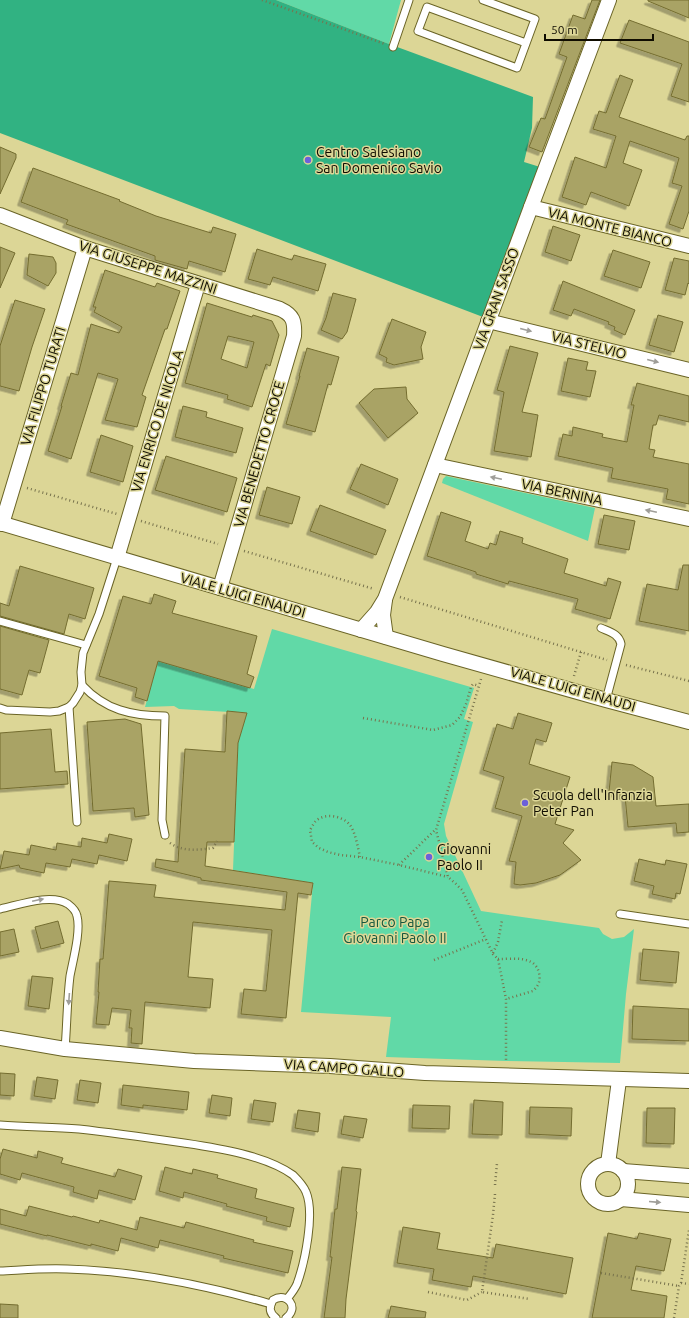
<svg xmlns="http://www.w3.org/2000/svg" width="689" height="1318" font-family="Ubuntu,sans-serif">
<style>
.green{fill:#61d9a7}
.forest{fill:#31b282}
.building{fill:#a9a365;stroke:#746d30;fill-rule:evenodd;filter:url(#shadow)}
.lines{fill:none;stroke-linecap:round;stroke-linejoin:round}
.service-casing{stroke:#6a6426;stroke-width:9}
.minor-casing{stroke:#6a6426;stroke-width:16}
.path{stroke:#78734d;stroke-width:2.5;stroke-dasharray:1 3;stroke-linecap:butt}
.service{stroke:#fff;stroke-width:7}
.minor{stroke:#fff;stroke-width:14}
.oneway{fill:#9f9e99}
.poi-dot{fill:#6c60da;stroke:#dcd696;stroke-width:1.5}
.labels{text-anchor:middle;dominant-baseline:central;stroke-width:3;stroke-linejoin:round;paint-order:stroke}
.poi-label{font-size:14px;fill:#0f0c00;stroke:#dcd696;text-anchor:start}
.street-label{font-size:14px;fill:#0f0c00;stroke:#dcd696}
.park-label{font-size:14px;fill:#14573e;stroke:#dcd696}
</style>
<defs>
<filter id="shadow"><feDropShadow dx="-3.5" dy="3.5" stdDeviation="0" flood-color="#0004"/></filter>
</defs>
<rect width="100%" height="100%" fill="#dcd696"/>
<g class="green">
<polygon points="276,0 401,0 389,44"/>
<polygon points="446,476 595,508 588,541 442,483 443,479"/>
<polygon points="272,629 474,688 464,719 473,722 444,824 446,836 481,911 599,928 603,934 612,939 624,937 634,929 626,994 620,1063 506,1061 386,1057 391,1017 301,1012 313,883 233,870 238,743 246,713 179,709 174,706 145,707 158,661 254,689"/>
</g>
<polygon class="forest" points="0,0 276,0 389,44 533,97 532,128 524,162 540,167 483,317 0,133"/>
<g class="building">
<polygon points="592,0 600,0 542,152 529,147 541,118 545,119 567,57 559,54 573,15 585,19"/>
<polygon points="648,0 689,0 689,18 648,1"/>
<polygon points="629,20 689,42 689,102 671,96 682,64 620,43"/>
<polygon points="620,75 633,80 619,117 685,140 687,136 689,136 689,211 683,229 669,224 682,186 672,183 679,158 630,141 623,163 642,170 629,206 591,192 586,205 562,197 575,157 606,168 616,136 593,129 599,111 606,113"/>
<polygon points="0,147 16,154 16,158 0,194"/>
<polygon points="33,168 120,200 119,201 156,216 211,233 213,227 236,234 225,272 189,261 187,269 155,260 155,256 66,224 68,220 21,202"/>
<polygon points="553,226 580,235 571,261 545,252"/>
<polygon points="0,247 15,253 0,288"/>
<polygon points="257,249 292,260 294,255 326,264 318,291 273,277 270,285 248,279"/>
<polygon points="613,250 650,262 641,288 604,276"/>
<polygon points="29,254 53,257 56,263 56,273 48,286 27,275"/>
<polygon points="674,258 689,261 689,284 688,283 685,295 665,290"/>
<polygon points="105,270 155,287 157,283 180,291 167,329 165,329 142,395 146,397 137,427 105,420 118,379 98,373 71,459 48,451 62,406 61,406 71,373 78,375 91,324 119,333 122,327 94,312 96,307 93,307"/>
<polygon points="563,281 635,310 625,335 614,330 615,327 608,324 609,322 574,309 571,316 553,310"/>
<polygon points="333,293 356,299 347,332 342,339 321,330 326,318"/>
<polygon points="15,300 45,309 32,347 19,391 0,386 0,346"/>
<path d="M 207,303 L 252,317 L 253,315 L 272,321 L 279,335 L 270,366 L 266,364 L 252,407 L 227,399 L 228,395 L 185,383 ZM 228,336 L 254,342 L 247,368 L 221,359 Z"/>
<polygon points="658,315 683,322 674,352 649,345"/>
<polygon points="392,319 426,332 421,347 423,359 394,365 386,362 387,358 379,354"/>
<polygon points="510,346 538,353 522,412 538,415 531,457 494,451 504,392 497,390"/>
<polygon points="307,348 339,357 331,385 328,384 315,432 286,424 300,376 299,376"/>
<polygon points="568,358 588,362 586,370 596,371 590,397 561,391"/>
<polygon points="637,383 689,396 689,422 659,415 656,425 653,425 649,449 655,450 653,457 689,464 689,504 666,499 668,489 611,478 613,468 558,456 563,434 572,436 573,427 603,434 602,437 627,442 634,405 631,405"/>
<polygon points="406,387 407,399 418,413 388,438 359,403 374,389"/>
<polygon points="183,406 207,412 206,417 243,428 236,453 175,437"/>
<polygon points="101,435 133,446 123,482 90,472"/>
<polygon points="166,456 237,478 227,512 155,490"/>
<polygon points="361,464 398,479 388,505 350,489"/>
<polygon points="267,487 300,497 292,524 259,515"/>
<polygon points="320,505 386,530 376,555 310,531"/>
<polygon points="441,512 471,522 465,541 488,549 490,543 496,545 500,531 523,538 522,543 568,559 564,573 606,586 608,578 621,582 610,619 575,609 578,599 509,581 508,584 476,574 476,572 427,556"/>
<polygon points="604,515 635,521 629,550 598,544"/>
<polygon points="683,565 689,565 689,631 639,621 647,584 678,590"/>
<polygon points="20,566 94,588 85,619 69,614 64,634 0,616 0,603 9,606"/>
<polygon points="154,594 176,601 172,613 257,636 247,674 254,677 250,688 158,661 147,701 135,697 137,688 99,676 123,596 151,604"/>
<polygon points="0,626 49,640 40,673 29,670 22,695 0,689"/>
<polygon points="227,711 247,713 238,743 234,842 207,842 205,866 313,883 311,895 298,893 286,1018 241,1014 244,989 266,991 272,930 193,922 188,977 213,979 210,1008 145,1002 142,1044 131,1043 132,1028 129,1028 131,1010 112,1008 109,1025 96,1024 99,992 98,992 100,959 103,959 109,881 156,885 154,897 285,910 287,892 201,880 201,878 155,867 156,859 178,862 185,749 225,752"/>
<polygon points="518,713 552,723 546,742 536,739 529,764 570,777 555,824 574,830 563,843 581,860 560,875 536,883 520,885 514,884 516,862 509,861 522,816 495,808 504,777 483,770 497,724 513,729"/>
<polygon points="125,719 141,724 149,815 135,817 134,808 93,811 87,722"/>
<polygon points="51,729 55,772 67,771 68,784 0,789 0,733"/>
<polygon points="612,762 633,765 653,777 656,806 689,804 689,832 677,833 676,823 628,827 625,796 609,792"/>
<polygon points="109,834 132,839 127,861 99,855 97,864 72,859 70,867 46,863 44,873 20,868 19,865 0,869 4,851 29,855 31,845 56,850 57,843 81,847 82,838 107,843"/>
<polygon points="639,859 665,865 666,860 687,864 680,894 676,893 675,899 652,894 654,886 634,881"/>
<polygon points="58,921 64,943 41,949 35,927"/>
<polygon points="14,929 19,952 0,956 0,932"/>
<polygon points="643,949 679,952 676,983 640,980"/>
<polygon points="32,976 53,978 49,1009 28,1006"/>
<polygon points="633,1006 689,1009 689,1041 632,1039"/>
<polygon points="0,1073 15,1074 14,1096 0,1095"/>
<polygon points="37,1077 58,1080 55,1099 34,1096"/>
<polygon points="80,1080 101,1083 98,1103 77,1100"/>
<polygon points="123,1085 189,1092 187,1110 143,1105 143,1108 121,1105"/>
<polygon points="212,1095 232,1098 230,1116 209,1113"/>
<polygon points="254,1100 276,1103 273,1122 251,1119"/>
<polygon points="474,1100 503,1102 502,1135 472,1134"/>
<polygon points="413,1105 450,1106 449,1129 412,1128"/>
<polygon points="530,1107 572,1108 571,1136 529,1134"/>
<polygon points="647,1108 675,1108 674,1144 646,1143"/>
<polygon points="298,1110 320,1113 318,1132 295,1128"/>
<polygon points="344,1116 367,1119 363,1138 341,1134"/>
<polygon points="3,1149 37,1158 38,1151 63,1158 61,1163 115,1177 118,1169 142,1176 135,1200 99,1190 97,1199 73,1192 74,1187 22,1173 20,1180 0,1174 0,1159"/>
<polygon points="165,1167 192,1174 193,1169 218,1175 217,1178 257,1189 255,1198 294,1208 290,1227 266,1221 267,1217 226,1206 227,1204 184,1192 183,1198 159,1191"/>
<polygon points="342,1167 361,1169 356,1211 357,1212 346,1299 345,1318 324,1318 332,1257 330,1257 335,1209 337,1209"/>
<polygon points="29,1206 72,1217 73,1216 99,1223 100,1220 137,1230 140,1217 184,1228 186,1222 254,1240 253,1242 293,1251 288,1273 223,1258 224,1256 160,1240 158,1248 121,1238 118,1251 91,1244 91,1246 47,1235 47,1236 0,1224 0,1209 26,1216"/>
<polygon points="403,1227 440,1233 437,1249 493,1258 496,1244 573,1258 566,1294 473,1276 471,1287 432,1280 434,1269 397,1263"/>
<polygon points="608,1233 637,1239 639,1233 671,1239 664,1271 636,1266 631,1290 667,1296 664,1318 592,1318"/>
<polygon points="0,1304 18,1305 18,1318 0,1318"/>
<polygon points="391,1306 426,1312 425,1318 388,1318"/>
</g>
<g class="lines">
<defs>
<g id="service">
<polyline points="483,0 535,19 517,68 418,31 427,7 526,43"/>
<polyline points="393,47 409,0"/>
<polyline points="0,621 86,645"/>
<path d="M 601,628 C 610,632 619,634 621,644 L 606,700"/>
<path d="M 82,685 C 105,710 132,716 165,716 L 162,820 L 165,835"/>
<polyline points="69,707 77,822"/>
<polyline points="0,708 6,710 50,712 59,711 69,707 73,703 80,692 82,685 81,672 83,653 99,614 117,558"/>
<path d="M 0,909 C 19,905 51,893 68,904 C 72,907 76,911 77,916 C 81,931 73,960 70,976 C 67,1000 67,1025 65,1049"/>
<polyline points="620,914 689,924"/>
<path d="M 0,1125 C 26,1127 52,1127 79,1129 C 114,1133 149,1138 184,1143 C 217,1148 265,1155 293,1175 C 297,1179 304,1187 306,1192 C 315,1213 305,1262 297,1284 C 295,1289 291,1294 287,1299"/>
<path d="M 0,1271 C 22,1270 45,1268 67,1269 C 136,1271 205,1285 271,1304"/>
<path d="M 276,1318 C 269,1313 269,1307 273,1300 C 287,1291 300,1308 286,1318"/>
</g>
<g id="minor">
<polyline points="531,207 689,246"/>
<path d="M 0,215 L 85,248 L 280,309 C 293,315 295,321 294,336 L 220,588"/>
<polyline points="488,321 689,370"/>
<polyline points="435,465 689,519"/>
<polyline points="0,523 443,654 606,700 689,722"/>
<polyline points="2,524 85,248"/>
<polyline points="117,558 198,284"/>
<polyline points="385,600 383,615 386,637"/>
<polyline points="361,630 377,612 385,599 531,207 609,0"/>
<polyline points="0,1038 65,1049 194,1061 330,1066 425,1073 689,1081"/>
<polyline points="608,1164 619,1080"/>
<circle cx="608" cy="1184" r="20"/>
<polyline points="623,1171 689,1176"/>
<polyline points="621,1199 689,1205"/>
</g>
</defs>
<use href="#service" class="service-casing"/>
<use href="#minor" class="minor-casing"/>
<g class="path">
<polyline points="262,0 385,44"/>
<polyline points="27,488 117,514"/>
<polyline points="141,521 218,544"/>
<polyline points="244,551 374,589"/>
<polyline points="400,597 607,660"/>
<polyline points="626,665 689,681"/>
<polyline points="574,676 581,652"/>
<polyline points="481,679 436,830 448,877 455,883 462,890 493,954 498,959 506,999 506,1062"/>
<polyline points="363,718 433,730 452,725 460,717 466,704 471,687 473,684 479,686"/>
<path d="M 170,843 C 183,852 198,850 213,848 L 217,841"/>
<path d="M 360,857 C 358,848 355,830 349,824 C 342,816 326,813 317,820 C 314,822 312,827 310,830 L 312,842 L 319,848 L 328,852 L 340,855 L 360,857 L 399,865 L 448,877"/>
<polyline points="399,865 435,830"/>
<polyline points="493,953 498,942 502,920"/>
<path d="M 498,959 C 513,959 535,955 539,973 C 541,981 538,986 533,991 L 506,999"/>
<polyline points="434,960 486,939"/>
<polyline points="495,1185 497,1163"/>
<polyline points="495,1194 493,1215 482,1292 530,1299"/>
<polyline points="601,1273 679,1286"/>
<polyline points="681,1283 689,1284"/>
<polyline points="428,1292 467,1300 482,1292"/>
<polyline points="674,1318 679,1286 681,1283 689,1230"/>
</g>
<use href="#service" class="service"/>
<use href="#minor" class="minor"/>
</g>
<defs><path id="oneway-solid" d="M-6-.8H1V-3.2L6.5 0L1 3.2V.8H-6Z"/></defs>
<g class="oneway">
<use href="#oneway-solid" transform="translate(526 330) rotate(14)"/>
<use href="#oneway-solid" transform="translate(653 361) rotate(14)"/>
<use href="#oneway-solid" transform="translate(496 478) rotate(-168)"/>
<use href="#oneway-solid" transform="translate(651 511) rotate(-168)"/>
<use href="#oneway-solid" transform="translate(38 900) rotate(-12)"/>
<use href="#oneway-solid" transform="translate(69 999) rotate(94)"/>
<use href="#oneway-solid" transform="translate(655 1202) rotate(5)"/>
</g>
<g class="poi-dot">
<circle cx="308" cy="160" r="4"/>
<circle cx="525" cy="803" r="4"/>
<circle cx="429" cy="857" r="4"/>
</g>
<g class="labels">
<g class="poi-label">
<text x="316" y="152">Centro Salesiano<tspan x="316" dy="16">San Domenico Savio</tspan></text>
<text x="533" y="795">Scuola dell'Infanzia<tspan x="533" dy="16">Peter Pan</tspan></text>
<text x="437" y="849">Giovanni<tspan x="437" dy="16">Paolo II</tspan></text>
</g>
<g class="street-label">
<text transform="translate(610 227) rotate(14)">VIA MONTE BIANCO</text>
<text transform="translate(148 267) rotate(18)">VIA GIUSEPPE MAZZINI</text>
<text transform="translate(496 299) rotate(-70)">VIA GRAN SASSO</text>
<text transform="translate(589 345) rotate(14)">VIA STELVIO</text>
<text transform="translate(43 386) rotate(-73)">VIA FILIPPO TURATI</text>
<text transform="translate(157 421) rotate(-73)">VIA ENRICO DE NICOLA</text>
<text transform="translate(259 454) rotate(-74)">VIA BENEDETTO CROCE</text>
<text transform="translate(562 492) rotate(12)">VIA BERNINA</text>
<text transform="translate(243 595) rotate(16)">VIALE LUIGI EINAUDI</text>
<text transform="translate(573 689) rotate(16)">VIALE LUIGI EINAUDI</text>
<text transform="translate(344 1068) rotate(4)">VIA CAMPO GALLO</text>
</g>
<g class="park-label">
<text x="395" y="922">Parco Papa<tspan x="395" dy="16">Giovanni Paolo II</tspan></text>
</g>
</g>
<path d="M545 34v6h108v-6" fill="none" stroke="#0f0c00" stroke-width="2"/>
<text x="551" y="34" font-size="12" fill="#0f0c00" stroke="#dcd696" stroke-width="3" paint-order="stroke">50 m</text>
</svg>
